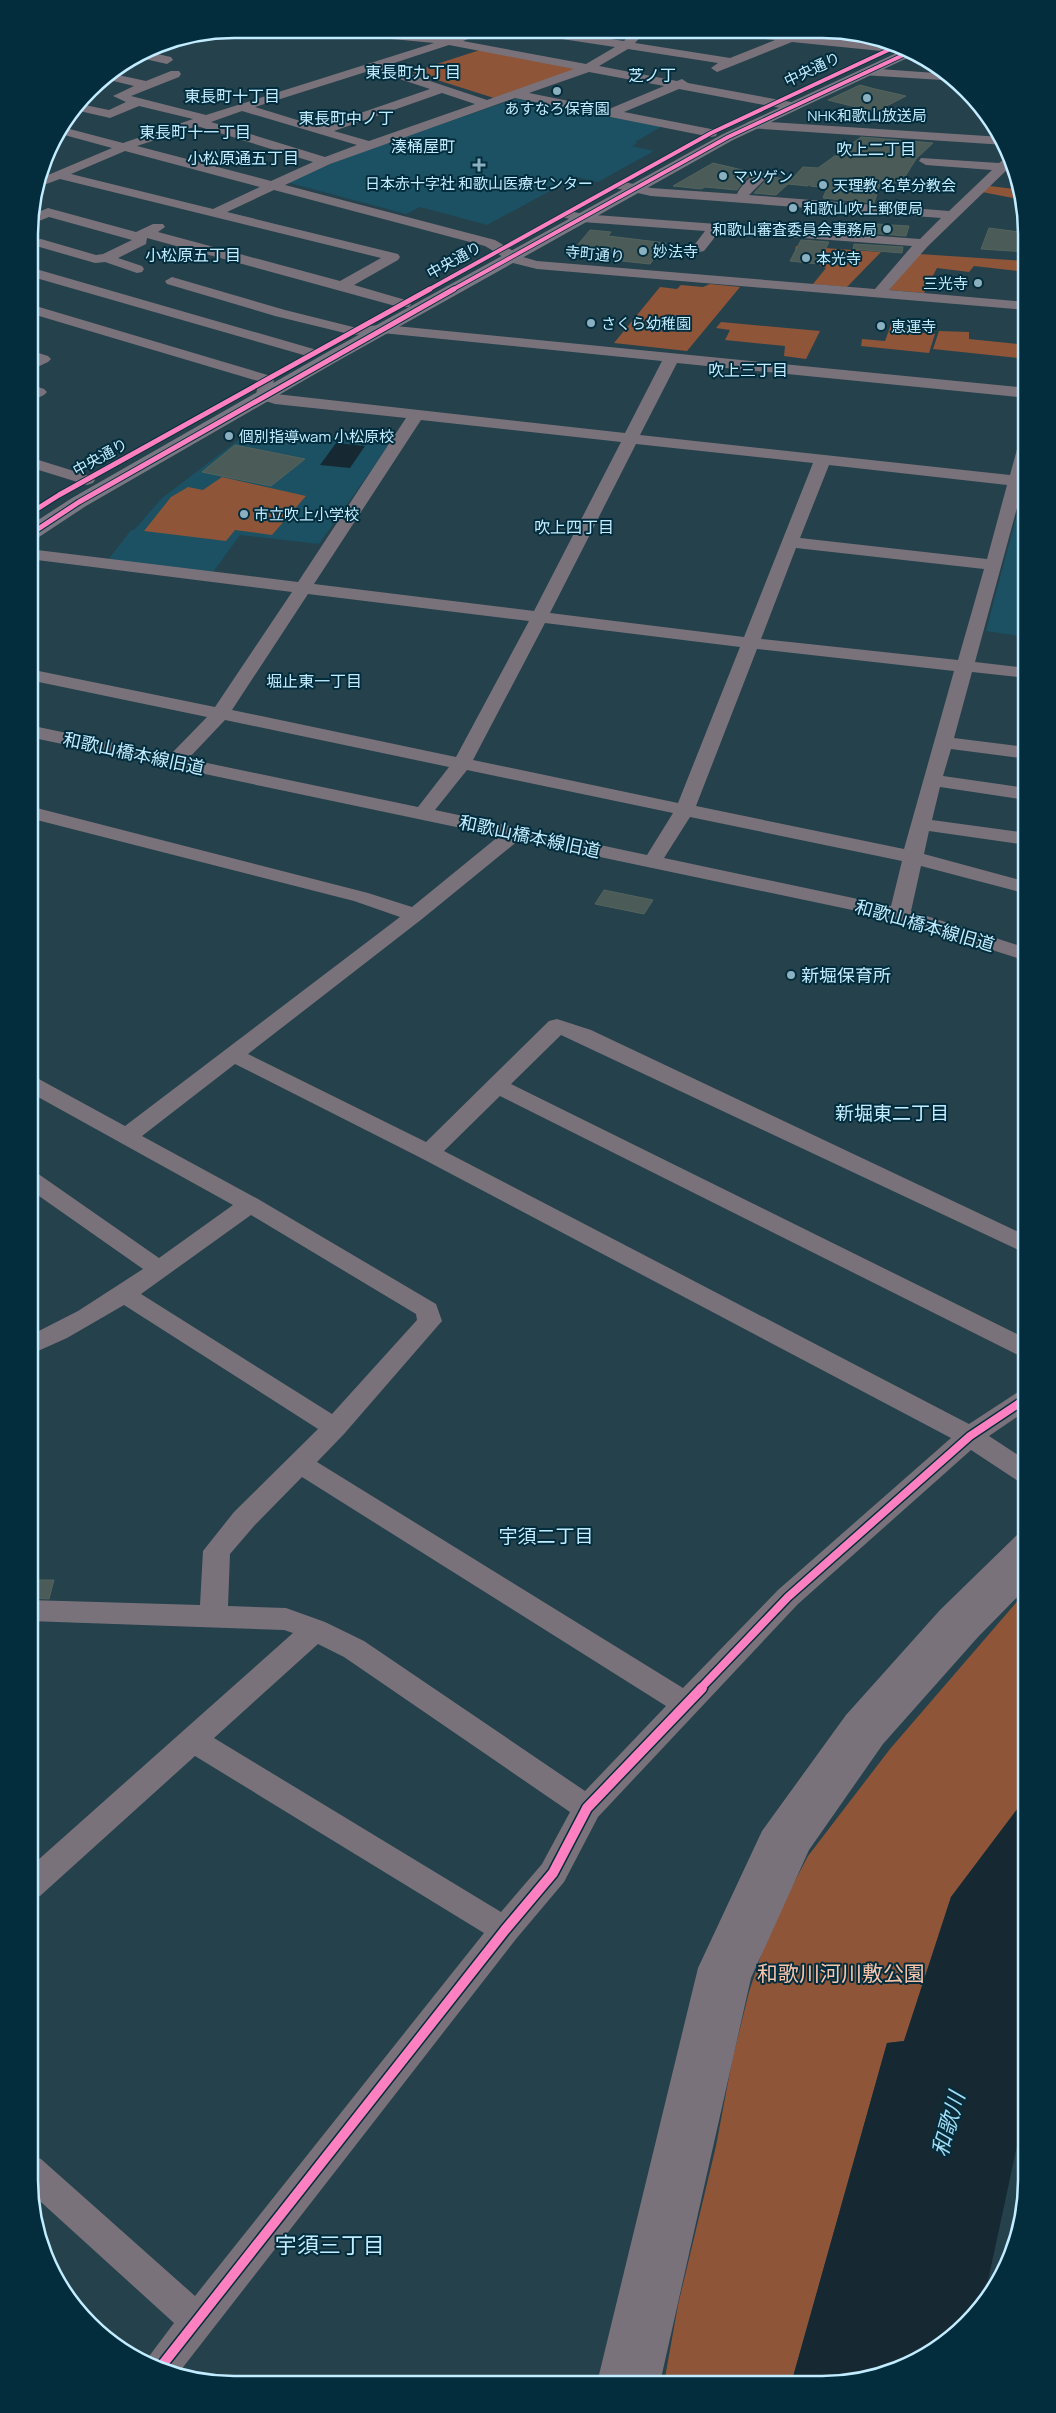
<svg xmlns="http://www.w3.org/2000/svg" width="1056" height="2413" font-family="Manrope,'Noto Sans JP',sans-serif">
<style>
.built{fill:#1b5163}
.green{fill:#8f5538}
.water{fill:#162932}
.building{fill:#4b5c58;stroke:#54635d}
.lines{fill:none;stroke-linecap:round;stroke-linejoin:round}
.minor{fill:#7a727a;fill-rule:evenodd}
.highway{fill:#797782;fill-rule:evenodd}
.cycleway-far3-casing{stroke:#032d3c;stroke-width:5.5}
.cycleway-far2-casing{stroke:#032d3c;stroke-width:7}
.cycleway-far1-casing{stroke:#032d3c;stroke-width:11}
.cycleway-casing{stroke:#032d3c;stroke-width:13}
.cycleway-far3{stroke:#ff80c0;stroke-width:4}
.cycleway-far2{stroke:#ff80c0;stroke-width:5}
.cycleway-far1{stroke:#ff80c0;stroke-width:8}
.cycleway{stroke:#ff80c0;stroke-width:10}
.poi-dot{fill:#8bb0c0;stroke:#032d3c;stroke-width:2}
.labels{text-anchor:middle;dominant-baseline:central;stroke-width:4;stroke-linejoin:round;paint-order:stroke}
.far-street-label{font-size:15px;fill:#c2ecff;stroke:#032d3c}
.far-poi-label{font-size:15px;fill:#c2ecff;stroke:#032d3c;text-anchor:start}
.far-neighbourhood-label{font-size:16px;fill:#c2ecff;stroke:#032d3c}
.far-quarter-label{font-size:16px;fill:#c2ecff;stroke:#032d3c}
.street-label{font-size:18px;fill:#c2ecff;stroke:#032d3c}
.poi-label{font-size:18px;fill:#c2ecff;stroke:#032d3c;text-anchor:start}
.neighbourhood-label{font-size:19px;fill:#c2ecff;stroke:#032d3c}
.near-park-label{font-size:21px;fill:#f8c4ac;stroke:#032d3c}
.near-water-label{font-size:22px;font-style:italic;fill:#a2dbf4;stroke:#032d3c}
.near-neighbourhood-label{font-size:22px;fill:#c2ecff;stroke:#032d3c}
.rim{fill:none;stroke:#c2ecff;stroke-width:2.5}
</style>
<rect width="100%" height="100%" fill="#25414c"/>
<g class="built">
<polygon points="518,98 664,125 635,142 638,143 632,146 654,151 598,182 576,177 487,225 420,207 406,214 286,182 357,153"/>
<polygon points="306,433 389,445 319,544 240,535 213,572 108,560 131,530 134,530 162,498 241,438 294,444"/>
<polygon points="1027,488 1027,637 986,631 1023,491"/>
</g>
<g class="green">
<polygon points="480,50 577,69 494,98 412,72"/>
<polygon points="990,186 1022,190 1023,200 982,192"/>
<polygon points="796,246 881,252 847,287 813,284 826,268 820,266 825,254 795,251"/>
<polygon points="919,254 1027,261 1027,272 974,266 969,272 937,268 924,293 889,290"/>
<polygon points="710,284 740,287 687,351 614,343 660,287 677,289 681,285 703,287"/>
<polygon points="721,322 820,331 806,359 784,356 785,346 725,340 730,330 716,328"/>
<polygon points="892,322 908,323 906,331 935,334 929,353 861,346 862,339 885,341"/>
<polygon points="939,331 969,332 969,339 1027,345 1027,359 933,349"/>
<polygon points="222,477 306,496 272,535 235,530 226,541 144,531 171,497 188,487 203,490"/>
<polygon points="1027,1590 1027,1796 951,1897 904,2041 887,2043 791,2384 664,2383 678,2305 716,2146 732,2061 749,1992 770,1928 808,1856 890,1749"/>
</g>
<g class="water">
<polygon points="336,443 365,446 350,468 320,465"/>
<path d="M 1027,1796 L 1027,2099 L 983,2304 C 963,2336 912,2366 876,2377 C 851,2385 817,2384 791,2384 L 887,2043 L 904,2041 L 951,1897 Z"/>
</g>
<g class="building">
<polygon points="860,85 875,89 906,96 875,112 828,100"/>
<polygon points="861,137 933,143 916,159 901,183 881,182 874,203 823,198 827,188 810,186 812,181 808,186 788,184 776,195 754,193 770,176 790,181 803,167 818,168"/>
<polygon points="713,163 755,173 745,179 737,190 705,187 701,189 673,186"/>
<polygon points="860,223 909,226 906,236 857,232"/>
<polygon points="989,228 1027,233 1027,252 981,249"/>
<polygon points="590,230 611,232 608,236 666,243 650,264 612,260 618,253 575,248"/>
<polygon points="801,240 829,242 818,264 790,261"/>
<polygon points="854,244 903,247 902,253 853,249"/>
<polygon points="235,445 305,459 271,486 202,472"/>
<polygon points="604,890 653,900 644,914 595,904"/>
<polygon points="29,1580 54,1580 49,1599 29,1598"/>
</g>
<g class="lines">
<g class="minor">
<polygon points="234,29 265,29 249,37 226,30"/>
<path d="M 322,29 L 378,30 L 448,38 L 472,30 L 491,30 L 463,41 L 586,64 L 615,47 L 535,35 L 529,31 L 556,31 L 624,41 L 633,31 L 646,31 L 635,43 L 730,58 L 775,40 L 732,36 L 726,32 L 768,32 L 895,45 L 897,48 L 895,51 L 891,52 L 792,42 L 717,72 L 711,68 L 718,63 L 628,49 L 599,66 L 677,81 L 682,79 L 688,83 L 791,102 L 797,106 L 791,110 L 679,89 L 624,112 L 716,130 L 717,133 L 716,136 L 711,137 L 515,98 L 330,164 L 285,185 L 495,240 L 523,257 L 537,261 L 875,289 L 912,246 L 719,232 L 704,251 L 699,252 L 692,248 L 705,231 L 582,222 L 562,217 L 560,214 L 567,210 L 582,214 L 920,239 L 941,218 L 651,196 L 615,188 L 613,185 L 620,181 L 651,188 L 737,194 C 741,185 751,175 761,172 L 768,176 L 749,195 L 949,211 L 992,170 L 926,165 L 919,161 L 921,158 L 999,163 L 1010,155 L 1013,164 L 928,246 L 889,290 L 1027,302 L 1027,310 L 537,269 L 513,263 L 485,246 L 274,190 L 227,212 L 398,254 L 400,257 L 398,260 L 354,285 L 409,301 L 411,304 L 409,307 L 399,307 L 147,238 L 146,244 L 118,258 L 142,266 L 144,269 L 142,272 L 137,273 L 105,262 L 95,263 L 36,246 L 34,243 L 36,240 L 41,239 L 96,255 L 103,254 L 132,240 L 49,217 L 29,225 L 31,215 L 48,208 L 136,232 L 153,224 L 163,224 L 165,227 L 158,232 L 340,281 L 381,258 L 60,179 L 38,187 L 41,178 L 112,148 L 57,133 L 62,127 L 123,143 L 193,119 L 139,106 L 110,118 L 75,110 L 80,104 L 109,110 L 126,102 L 113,96 L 134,86 L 101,78 L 109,73 L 146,81 L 171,71 L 179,71 L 181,74 L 179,77 L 131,96 L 206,115 L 434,43 L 328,33 ZM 449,45 L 574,69 L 487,100 L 385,66 ZM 372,70 L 430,89 L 320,127 L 255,107 ZM 589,72 L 664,86 L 609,109 L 529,93 ZM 442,93 L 475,104 L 369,141 L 334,131 ZM 242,111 L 357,145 L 325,157 L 211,122 ZM 197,126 L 313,162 L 271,181 L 137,146 ZM 125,151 L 260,187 L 213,209 L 71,174 Z"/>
<polygon points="144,51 171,57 173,60 167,64 136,57"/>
<polygon points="866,68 949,74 958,81 862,75 860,72 862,69"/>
<polygon points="753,121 1002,137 1005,145 748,128 747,125 748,122"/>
<polygon points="29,267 317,350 320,353 312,358 307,356 29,276"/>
<path d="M 172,277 L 285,310 L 353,327 L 382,325 L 406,327 L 1027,388 L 1027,398 L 677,363 L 640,435 L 1010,475 L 1019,442 L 1021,439 L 1027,437 L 1027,487 L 1023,486 L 975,662 L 1027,668 L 1027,678 L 972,672 L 954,738 L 1027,747 L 1027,759 L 951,749 L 943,776 L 1027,788 L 1027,800 L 940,787 L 932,820 L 1027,833 L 1027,845 L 929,831 L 924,854 L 1027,882 L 1027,894 L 921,866 L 911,911 L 1027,948 L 1027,961 L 895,919 L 519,840 L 422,919 L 248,1054 L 426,1142 L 549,1021 L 557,1019 L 591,1030 L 1027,1236 L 1027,1254 L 561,1035 L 511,1084 L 1027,1339 L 1027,1358 L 1018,1355 L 500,1096 L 444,1151 L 969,1424 L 1018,1392 L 1027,1389 L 1027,1410 L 989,1436 L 1027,1461 L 1027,1483 L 1018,1481 L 971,1450 L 798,1604 L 598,1817 L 564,1882 L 516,1939 L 177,2375 L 144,2363 L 174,2323 L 31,2193 L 29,2155 L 41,2159 L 195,2296 L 484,1933 L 195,1756 L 40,1896 L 29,1900 L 29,1868 L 293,1633 L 284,1630 L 29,1621 L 29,1600 L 200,1605 L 203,1551 L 234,1512 L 318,1429 L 124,1305 L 67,1338 L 29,1355 L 29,1336 L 78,1311 L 143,1269 L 29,1189 L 29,1171 L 37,1173 L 159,1258 L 233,1205 L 29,1092 L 29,1076 L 37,1078 L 125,1126 L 400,917 L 354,901 L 29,818 L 29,806 L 368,893 L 412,907 L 499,836 L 29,737 L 29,725 L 170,755 L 207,717 L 29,680 L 29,669 L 215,707 L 292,592 L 29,559 L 29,549 L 298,582 L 406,418 L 275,404 L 259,399 L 256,396 L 258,381 L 29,313 L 29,304 L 271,376 L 274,379 L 272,393 L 276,394 L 625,433 L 662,361 L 382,333 L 353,335 L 275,316 L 167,284 L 165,281 ZM 421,420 L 621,442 L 534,611 L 314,584 ZM 636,444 L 813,463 L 744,637 L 550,613 ZM 829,465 L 1007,485 L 987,559 L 800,538 ZM 796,548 L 984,569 L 958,660 L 761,639 ZM 308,594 L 529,621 L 456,757 L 232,710 ZM 545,623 L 740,647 L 678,803 L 473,760 ZM 757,649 L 954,671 L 904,849 L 696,806 ZM 225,720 L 449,767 L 418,807 L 188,759 ZM 467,770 L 673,813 L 647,855 L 435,810 ZM 690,817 L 902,861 L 891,906 L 664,858 ZM 235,1064 L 421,1158 L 951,1438 L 778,1590 L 683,1688 L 317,1462 L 344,1434 L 442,1321 L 436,1304 L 258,1199 L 142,1136 ZM 251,1215 L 416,1314 L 417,1320 L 332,1414 L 141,1294 ZM 302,1477 L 666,1706 L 585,1791 L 364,1641 L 325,1622 L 286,1608 L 228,1606 L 230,1554 L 254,1526 ZM 318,1644 L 344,1657 L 570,1812 L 542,1864 L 501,1912 L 214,1738 Z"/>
<polygon points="29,350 48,356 51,359 48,362 29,371"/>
<polygon points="29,384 44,389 47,392 44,395 29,402"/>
<polygon points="29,457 93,477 95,480 93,483 87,485 29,467"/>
<polygon points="1027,1532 1027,1559 1025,1560 1027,1560 1027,1587 978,1637 883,1744 809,1850 751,1978 660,2383 597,2383 698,1968 762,1831 846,1715 940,1610 1017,1535"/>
</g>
<polygon class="highway" points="907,48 918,53 733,140 336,362 86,506 36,539 29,541 29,526 72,498 324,354 723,134"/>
<defs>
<g id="cycleway-far3">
<polyline points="428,290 711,133 899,45"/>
<polyline points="452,290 728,137 914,50"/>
</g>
<g id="cycleway-far2">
<polyline points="29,514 59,495 430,289"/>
<polyline points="29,535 79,502 454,289"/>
</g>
<polyline id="cycleway-far1" points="700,1689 788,1597 970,1436 1027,1398"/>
<polyline id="cycleway" points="159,2369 505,1930 553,1873 587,1808 702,1688"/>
</defs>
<use href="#cycleway-far3" class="cycleway-far3-casing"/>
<use href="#cycleway-far2" class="cycleway-far2-casing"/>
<use href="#cycleway-far1" class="cycleway-far1-casing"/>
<use href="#cycleway" class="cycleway-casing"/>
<use href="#cycleway-far3" class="cycleway-far3"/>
<use href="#cycleway-far2" class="cycleway-far2"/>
<use href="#cycleway-far1" class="cycleway-far1"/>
<use href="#cycleway" class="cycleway"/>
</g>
<g class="poi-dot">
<circle cx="557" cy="91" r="5"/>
<circle cx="867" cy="98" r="5"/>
<path d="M476.5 157.5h5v5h5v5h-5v5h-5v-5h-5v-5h5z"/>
<circle cx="723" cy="176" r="5"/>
<circle cx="823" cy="185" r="5"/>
<circle cx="793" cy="208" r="5"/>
<circle cx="887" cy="229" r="5"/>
<circle cx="643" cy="251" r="5"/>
<circle cx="806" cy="258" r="5"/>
<circle cx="978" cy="283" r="5"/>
<circle cx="591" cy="323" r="5"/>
<circle cx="881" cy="326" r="5"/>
<circle cx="229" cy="436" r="5"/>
<circle cx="244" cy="514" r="5"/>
<circle cx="791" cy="975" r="5"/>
</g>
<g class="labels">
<g class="far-street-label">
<text transform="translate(812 69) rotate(-25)">中央通り</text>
<text transform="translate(595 254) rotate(5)">寺町通り</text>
<text transform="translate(454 260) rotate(-29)">中央通り</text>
<text transform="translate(100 457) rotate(-29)">中央通り</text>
</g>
<g class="far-poi-label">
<text x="557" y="108" text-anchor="middle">あすなろ保育園</text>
<text x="867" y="115" text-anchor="middle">NHK和歌山放送局</text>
<text x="733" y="176">マツゲン</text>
<text x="479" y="183" text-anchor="middle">日本赤十字社 和歌山医療センター</text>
<text x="833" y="185">天理教 名草分教会</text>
<text x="803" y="208">和歌山吹上郵便局</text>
<text x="877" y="229" text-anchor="end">和歌山審査委員会事務局</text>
<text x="653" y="251">妙法寺</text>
<text x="816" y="258">本光寺</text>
<text x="968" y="283" text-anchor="end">三光寺</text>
<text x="601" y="323">さくら幼稚園</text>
<text x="891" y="326">恵運寺</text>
<text x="239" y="436">個別指導wam 小松原校</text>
<text x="254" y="514">市立吹上小学校</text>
</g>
<g class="far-neighbourhood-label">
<text x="413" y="72">東長町九丁目</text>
<text x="232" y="96">東長町十丁目</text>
<text x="195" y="132">東長町十一丁目</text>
<text x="876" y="149">吹上二丁目</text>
<text x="243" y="158">小松原通五丁目</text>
<text x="193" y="255">小松原五丁目</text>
<text x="748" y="370">吹上三丁目</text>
<text x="574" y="527">吹上四丁目</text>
<text x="314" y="681">堀止東一丁目</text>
</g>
<g class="far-quarter-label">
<text x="652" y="75">芝ノ丁</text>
<text x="346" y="118">東長町中ノ丁</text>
<text x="423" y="146">湊桶屋町</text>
</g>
<g class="street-label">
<text transform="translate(134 753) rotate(12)">和歌山橋本線旧道</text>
<text transform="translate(530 836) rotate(12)">和歌山橋本線旧道</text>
<text transform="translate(925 925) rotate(16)">和歌山橋本線旧道</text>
</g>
<g class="poi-label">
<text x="801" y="975">新堀保育所</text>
</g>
<g class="neighbourhood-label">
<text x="892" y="1113">新堀東二丁目</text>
<text x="546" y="1536">宇須二丁目</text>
</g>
<g class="near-park-label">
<text x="841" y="1973">和歌川河川敷公園</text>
</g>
<g class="near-water-label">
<text transform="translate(948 2124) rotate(-74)">和歌川</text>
</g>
<g class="near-neighbourhood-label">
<text x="330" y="2245">宇須三丁目</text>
</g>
</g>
<path d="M0 0H1056V2413H0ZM234 38H822A196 196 0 0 1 1018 234V2180A196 196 0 0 1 822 2376H234A196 196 0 0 1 38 2180V234A196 196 0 0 1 234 38Z" fill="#032d3c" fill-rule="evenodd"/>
<path class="rim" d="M234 38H822A196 196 0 0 1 1018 234V2180A196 196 0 0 1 822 2376H234A196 196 0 0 1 38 2180V234A196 196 0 0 1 234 38Z"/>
</svg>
